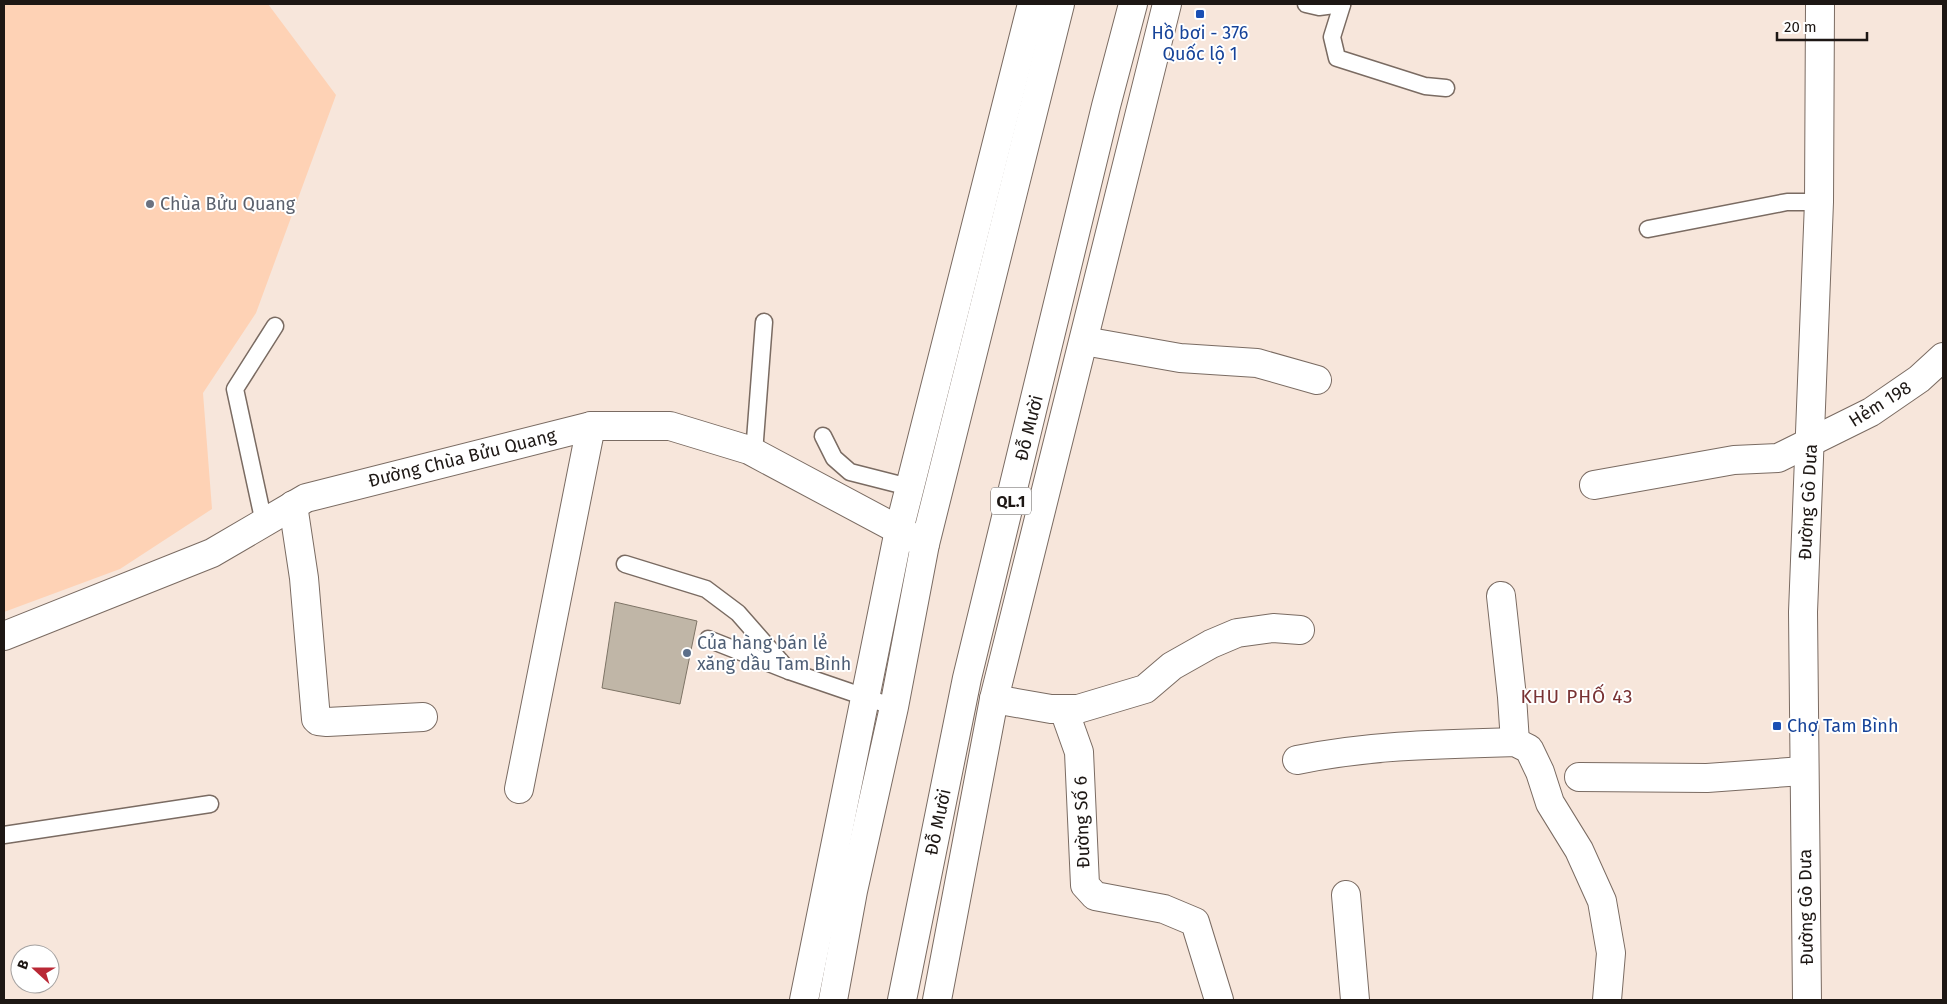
<svg xmlns="http://www.w3.org/2000/svg" width="1947" height="1004" font-family="'Fira Sans',sans-serif">
<style>
.green{fill:#fed2b5}
.building{fill:#c0b6a7;stroke:#7e7466}
.lines{fill:none;stroke-linecap:round;stroke-linejoin:round}
.service-casing{stroke:#7a6b62;stroke-width:19}
.minor-casing{stroke:#7a6b62;stroke-width:30}
.tertiary-casing{stroke:#7a6b62;stroke-width:30}
.trunk-casing{stroke:#7a6b62;stroke-width:30}
.service{stroke:#fff;stroke-width:16}
.minor{stroke:#fff;stroke-width:28}
.tertiary{stroke:#fff;stroke-width:28}
.trunk{stroke:#fff;stroke-width:28}
.transit-dot{fill:#1a4fb4;stroke:#fff;stroke-width:2}
.worship-dot{fill:#6b7280;stroke:#fff;stroke-width:2}
.service-dot{fill:#5c6f8a;stroke:#fff;stroke-width:2}
.labels{text-anchor:middle;dominant-baseline:central;stroke-width:4;stroke-linejoin:round;paint-order:stroke}
.shield{fill:#fff;stroke:#615d5a;stroke-width:1}
.shield-label{font-size:16px;font-weight:bold;fill:#1d1714}
.transit-label{font-size:18px;fill:#164399;stroke:#fff}
.worship-label{font-size:18px;fill:#5b616d;stroke:#fff;text-anchor:start}
.street-label{font-size:18px;fill:#1d1714;stroke:#fff}
.service-label{font-size:18px;fill:#4e5e75;stroke:#fff;text-anchor:start}
.neighbourhood-label{font-size:19px;letter-spacing:1px;fill:#793233;stroke:#fff}
</style>
<rect width="100%" height="100%" fill="#f7e6db"/>
<polygon class="green" points="4,4 268,4 336,95 256,313 203,393 212,509 120,569 4,612"/>
<polygon class="building" points="615,602 697,621 680,704 602,688"/>
<g class="lines">
<defs>
<g id="service">
<polyline points="1306,4 1319,7 1342,4"/>
<polyline points="1342,5 1332,37 1337,58 1425,86 1446,88"/>
<polyline points="1648,229 1787,202 1819,202"/>
<polyline points="823,436 834,458 850,472 909,487"/>
<polyline points="754,453 764,322"/>
<polyline points="264,523 235,389 275,326"/>
<polyline points="625,564 706,589 738,613 789,671"/>
<polyline points="708,639 789,671 894,707"/>
<polyline points="4,835 210,804"/>
</g>
<g id="minor">
<polyline points="1084,341 1180,358 1257,363 1317,380"/>
<polyline points="1594,485 1734,460 1778,458 1871,412 1919,379 1943,357"/>
<polyline points="293,505 304,578 316,719 318,721 327,722 423,717"/>
<polyline points="1501,596 1512,697 1515,742"/>
<polyline points="4,636 212,553 306,498 591,426 670,426 749,450 925,544"/>
<polyline points="994,699 1051,709 1078,709 1145,689 1172,666 1211,644 1237,633 1273,628 1300,630"/>
<polyline points="1064,710 1079,752 1085,885 1095,896 1164,909 1195,922 1219,1000"/>
<path d="M 1297,760 C 1369,745 1442,744 1515,742 L 1529,749 L 1540,772 L 1550,803 L 1579,850 L 1602,901 L 1611,953 L 1607,1000"/>
<polyline points="1579,777 1707,778 1803,771"/>
<polyline points="519,789 591,426"/>
<polyline points="1346,895 1355,1000"/>
</g>
<polyline id="tertiary" points="1807,1000 1803,612 1819,202 1820,4"/>
<g id="trunk">
<polyline points="804,1000 899,530 1032,4"/>
<polyline points="833,1000 853,891 894,707 925,544 1060,4"/>
<polyline points="902,1000 967,678 1106,106 1133,4"/>
<polyline points="937,1000 994,699 1167,4"/>
</g>
</defs>
<use href="#service" class="service-casing"/>
<use href="#minor" class="minor-casing"/>
<use href="#tertiary" class="tertiary-casing"/>
<use href="#trunk" class="trunk-casing"/>
<use href="#service" class="service"/>
<use href="#minor" class="minor"/>
<use href="#tertiary" class="tertiary"/>
<use href="#trunk" class="trunk"/>
</g>
<g class="transit-dot">
<rect x="1195" y="9" width="10" height="10" rx="2.5"/>
<rect x="1772" y="721" width="10" height="10" rx="2.5"/>
</g>
<circle class="worship-dot" cx="150" cy="204" r="5"/>
<circle class="service-dot" cx="687" cy="653" r="5"/>
<g class="labels">
<rect class="shield" x="991" y="487.5" width="40" height="27" rx="4"/>
<g class="shield-label">
<text x="1011" y="501">QL.1</text>
</g>
<g class="transit-label">
<text x="1200" y="33">Hồ bơi - 376<tspan x="1200" dy="21">Quốc lộ 1</tspan></text>
<text x="1787" y="726" text-anchor="start">Chợ Tam Bình</text>
</g>
<g class="worship-label">
<text x="160" y="204">Chùa Bửu Quang</text>
</g>
<g class="street-label">
<text transform="translate(1880 404) rotate(-32)">Hẻm 198</text>
<text transform="translate(1029 428) rotate(-76)">Đỗ Mười</text>
<text transform="translate(462 458) rotate(-14)">Đường Chùa Bửu Quang</text>
<text transform="translate(1808 502) rotate(-87)">Đường Gò Dưa</text>
<text transform="translate(938 822) rotate(-78)">Đỗ Mười</text>
<text transform="translate(1082 822) rotate(-92)">Đường Số 6</text>
<text transform="translate(1806 907) rotate(-91)">Đường Gò Dưa</text>
</g>
<g class="service-label">
<text x="697" y="643">Của hàng bán lẻ<tspan x="697" dy="21">xăng dầu Tam Bình</tspan></text>
</g>
<g class="neighbourhood-label">
<text x="1577" y="696">KHU PHỐ 43</text>
</g>
</g>
<rect width="1947" height="1004" fill="none" stroke="#1d1714" stroke-width="10"/>
<g transform="translate(35 969) rotate(291)"><circle r="24" fill="#ffffff" stroke="#a5a2a1"/>
<path d="M0-4L9 19L0 12L-9 19Z" fill="#b92835"/>
<text y="-8" font-size="14" font-weight="bold" text-anchor="middle" fill="#1d1714">B</text>
</g>
<path d="M1777 32v8h90v-8" fill="none" stroke="#1d1714" stroke-width="2.5"/>
<text x="1784" y="32" font-size="15" fill="#1d1714" stroke="#ffffff" stroke-width="4" paint-order="stroke">20 m</text>
</svg>
